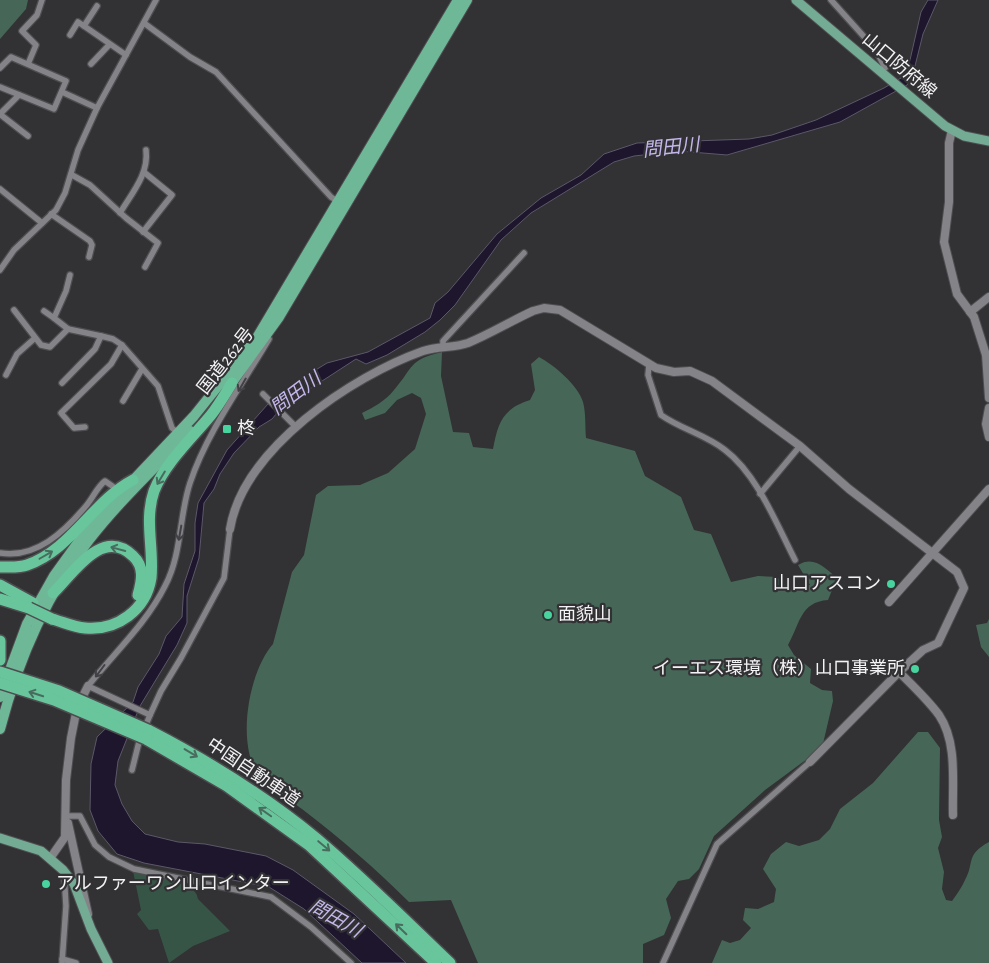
<svg xmlns="http://www.w3.org/2000/svg" width="989" height="963" font-family="'Alegreya Sans','Noto Sans JP',sans-serif">
<style>
.green{fill:#375547}
.forest{fill:#466757}
.water{fill:#1d162d;stroke:#5d5869}
.lines{fill:none;stroke-linecap:round;stroke-linejoin:round}
.minor-casing{stroke:#4e4d50;stroke-width:8}
.tertiary-casing{stroke:#4e4d50;stroke-width:10}
.primary-casing{stroke:#4e4d50;stroke-width:11}
.trunk-casing{stroke:#4e4d50;stroke-width:12}
.motorway-casing{stroke:#4e4d50;stroke-width:14}
.minor{stroke:#848387;stroke-width:5.5}
.tertiary{stroke:#848387;stroke-width:8}
.primary{stroke:#73ab94;stroke-width:9}
.trunk{stroke:#6eb898;stroke-width:10}
.motorway{stroke:#68c59c;stroke-width:11}
.motorway-bridge-casing{stroke:#4e4d50;stroke-width:14;stroke-linecap:butt}
.motorway-bridge{stroke:#68c59c;stroke-width:11}
.oneway{stroke:#424145}
.oneway2{stroke:#486c5e}
.poi-dot{fill:#47d49e;stroke:#323134;stroke-width:2}
.labels{text-anchor:middle;dominant-baseline:central;stroke-width:4.5;stroke-linejoin:round;paint-order:stroke}
.street-label{font-size:18px;fill:#f3f2f4;stroke:#323134}
.poi-label{font-size:18px;fill:#f3f2f4;stroke:#323134;text-anchor:start}
.water-label{font-size:19px;font-style:italic;fill:#c5b7ec;stroke:#323134}
</style>
<rect width="100%" height="100%" fill="#323134"/>
<path class="green" d="M 133,871 C 151,875 195,877 198,899 L 230,931 L 193,946 L 169,963 L 158,929 L 149,930 L 137,914 L 141,910 Z"/>
<g class="forest">
<polygon points="0,0 28,0 26,9 0,39"/>
<path d="M 442,352 L 441,376 L 453,432 L 469,433 L 473,447 L 493,449 C 498,423 502,409 530,400 L 535,390 L 531,364 L 539,357 C 554,365 578,385 583,402 C 586,413 585,427 586,438 L 635,451 L 645,476 L 681,497 L 694,530 L 711,534 L 731,582 L 758,576 L 777,577 L 788,588 L 810,585 L 798,565 C 814,555 825,568 837,578 L 828,600 C 800,602 800,624 788,645 L 794,655 L 811,669 L 810,683 L 822,690 L 832,691 L 833,701 L 822,748 L 765,790 L 714,836 L 699,869 L 689,879 L 678,881 L 666,899 L 671,918 L 664,935 L 643,944 L 643,963 L 478,963 L 451,900 L 409,902 C 375,868 340,838 302,809 C 291,801 266,788 259,777 C 236,744 248,673 273,644 L 292,572 L 304,555 L 316,495 L 328,486 L 360,485 L 388,473 L 415,449 L 426,414 L 421,398 L 412,393 L 397,400 L 385,413 L 365,420 L 362,413 C 374,407 385,401 394,390 C 414,367 408,360 442,352 Z"/>
<polygon points="989,619 989,657 981,647 976,625 987,623"/>
<path d="M 918,732 L 928,732 L 940,748 L 939,820 L 942,837 L 938,848 L 944,872 L 942,889 L 946,900 L 952,901 C 957,894 962,887 965,880 C 975,862 965,855 989,842 L 989,963 L 712,963 L 722,940 L 730,943 L 740,940 L 751,928 L 743,920 L 745,908 L 758,909 L 774,902 L 776,889 L 763,869 L 771,854 L 786,842 L 799,846 L 819,840 L 830,829 L 840,809 L 873,783 Z"/>
</g>
<polygon class="water" points="928,0 938,0 923,34 912,78 907,85 840,122 727,155 679,151 634,156 614,162 531,213 501,240 455,305 440,320 425,332 387,355 366,364 356,359 282,407 272,419 259,427 234,453 220,474 214,489 204,503 199,558 187,596 187,623 177,645 140,706 118,761 115,785 122,804 132,821 145,834 178,842 205,844 266,856 293,870 354,914 406,963 362,963 304,909 269,887 144,863 117,854 98,831 90,810 91,764 97,737 133,702 138,687 159,654 166,636 182,617 184,584 195,551 195,523 198,503 227,450 268,404 275,401 288,387 327,363 368,352 430,318 435,303 448,292 497,234 541,198 581,175 604,154 637,143 749,139 772,135 816,120 884,88 901,78 910,60 921,12"/>
<g class="lines">
<defs>
<g id="minor">
<polyline points="831,0 876,50 885,68 880,71"/>
<polyline points="97,6 84,26 126,55"/>
<polyline points="144,23 190,57 216,72 331,197 340,203"/>
<polyline points="70,35 78,22 84,26"/>
<polyline points="28,64 36,45 22,31 37,15 42,0"/>
<polyline points="91,64 109,45"/>
<polyline points="0,68 11,57 66,81 54,109 0,87"/>
<polyline points="62,92 97,108"/>
<polyline points="0,114 19,95"/>
<polyline points="1,115 28,136"/>
<polyline points="72,175 90,185 126,218 158,243 145,267"/>
<polyline points="0,189 42,223"/>
<path d="M 120,213 C 132,193 149,174 146,150"/>
<polyline points="51,214 90,241 92,245 89,257"/>
<polyline points="143,232 172,195 145,173"/>
<polyline points="0,270 14,250 56,210 65,193 78,150 97,108 156,0"/>
<polyline points="70,275 66,291 54,318 68,329 101,336"/>
<polyline points="14,310 41,345 50,347 68,329"/>
<polyline points="44,311 54,318"/>
<polyline points="122,345 158,386 172,428 178,433"/>
<polyline points="443,346 443,341 524,253"/>
<path d="M 649,365 L 648,375 L 661,415 C 681,429 706,435 725,450 C 757,474 777,525 795,560"/>
<polyline points="6,375 17,354 35,338"/>
<polyline points="62,383 95,349 101,336 113,339 122,345 111,364 61,413 74,428 85,427"/>
<polyline points="263,394 296,427"/>
<polyline points="123,401 142,369"/>
<polyline points="760,494 800,446"/>
<path d="M 230,529 L 224,578 L 181,658 L 161,691 L 150,715 L 88,686 C 114,653 146,624 165,586 C 182,554 179,516 190,483 C 207,432 242,385 269,339"/>
<path d="M 0,553 C 36,559 64,532 86,506 C 93,498 97,487 105,481 L 118,490"/>
<polyline points="132,770 139,742 150,715"/>
<polyline points="66,816 80,816 95,845 109,857 134,869 271,897 311,927 351,963"/>
<polyline points="62,959 76,963"/>
<polyline points="62,963 66,906 64,873"/>
<polyline points="663,963 717,844 810,762"/>
</g>
<g id="tertiary">
<polyline points="952,130 949,143 949,202 944,242 957,294 974,317 986,355 989,398"/>
<polyline points="970,312 989,297"/>
<polyline points="989,408 986,424 989,437"/>
<path d="M 230,529 C 243,449 352,376 423,351 C 438,346 454,348 468,343 C 490,334 511,321 533,311 L 544,308 L 560,310 L 656,368 L 674,372 L 690,371 L 712,381 L 800,446 L 849,489 L 957,572 L 964,588 L 938,643 L 923,650 L 899,672 L 810,762"/>
<polyline points="889,602 989,489"/>
<path d="M 899,672 C 913,686 927,699 939,715 C 958,743 952,784 953,815"/>
<polyline points="68,823 88,914"/>
<polyline points="51,857 65,837 66,780 71,738 77,708 88,686"/>
</g>
<g id="primary">
<polyline points="796,0 945,126 964,136 989,141"/>
<polyline points="0,838 41,851 63,870 74,884 91,929 108,963"/>
</g>
<g id="trunk">
<polyline points="228,388 279,317 467,0"/>
<polyline points="0,697 27,624 54,576 90,526 194,416 258,336 458,0"/>
<path d="M 0,729 C 18,660 45,596 89,540 C 119,501 156,467 190,431"/>
</g>
<g id="motorway">
<path d="M 0,567 C 9,567 19,568 27,565 C 71,550 93,501 133,480"/>
<polyline points="0,585 33,603"/>
<path d="M 53,593 C 73,574 102,526 133,556 C 145,567 142,581 138,595"/>
<polyline points="0,599 29,608"/>
<path d="M 52,619 C 63,622 74,627 85,628 C 117,631 146,610 151,578 C 154,548 144,520 154,491 C 165,463 192,438 211,415 C 219,405 225,394 232,383"/>
<polyline points="0,641 0,660"/>
<path d="M 148,730 C 208,761 265,796 317,839 C 363,878 406,921 450,963"/>
<polyline points="146,739 227,786 309,845 436,963"/>
</g>
</defs>
<use href="#minor" class="minor-casing"/>
<use href="#tertiary" class="tertiary-casing"/>
<use href="#primary" class="primary-casing"/>
<use href="#trunk" class="trunk-casing"/>
<use href="#motorway" class="motorway-casing"/>
<use href="#minor" class="minor"/>
<use href="#tertiary" class="tertiary"/>
<use href="#primary" class="primary"/>
<use href="#trunk" class="trunk"/>
<use href="#motorway" class="motorway"/>
<defs>
<g id="motorway-bridge">
<polyline points="29,608 52,619"/>
<polyline points="0,672 59,691 148,730"/>
<polyline points="0,683 54,700 146,739"/>
</g>
</defs>
<use href="#motorway-bridge" class="motorway-bridge-casing"/>
<use href="#motorway-bridge" class="motorway-bridge"/>
</g>
<defs><path id="oneway-shaft" d="M-6 0H5M1.5-3L5.5 0L1.5 3" fill="none" stroke-width="1.6" stroke-linecap="round" stroke-linejoin="round" transform="scale(1.25)"/></defs>
<g class="oneway">
<use href="#oneway-shaft" transform="translate(242 385) rotate(120)"/>
<use href="#oneway-shaft" transform="translate(180 533) rotate(100)"/>
<use href="#oneway-shaft" transform="translate(100 671) rotate(127)"/>
</g>
<g class="oneway2">
<use href="#oneway-shaft" transform="translate(161 478) rotate(121)"/>
<use href="#oneway-shaft" transform="translate(118 549) rotate(-165)"/>
<use href="#oneway-shaft" transform="translate(46 555) rotate(-30)"/>
<use href="#oneway-shaft" transform="translate(36 694) rotate(-162)"/>
<use href="#oneway-shaft" transform="translate(191 753) rotate(31)"/>
<use href="#oneway-shaft" transform="translate(265 812) rotate(-145)"/>
<use href="#oneway-shaft" transform="translate(324 846) rotate(40)"/>
<use href="#oneway-shaft" transform="translate(401 929) rotate(-136)"/>
</g>
<g class="poi-dot">
<rect x="222" y="424" width="10" height="10" rx="2.5"/>
<circle cx="891" cy="584" r="5"/>
<circle cx="548" cy="615" r="5"/>
<circle cx="915" cy="669" r="5"/>
<circle cx="46" cy="884" r="5"/>
</g>
<g class="labels">
<g class="street-label">
<text transform="translate(899 66) rotate(40)">山口防府線</text>
<text transform="translate(226 361) rotate(-52)">国道262号</text>
<text transform="translate(253 773) rotate(34)">中国自動車道</text>
</g>
<g class="poi-label">
<text x="237" y="429">柊</text>
<text x="881" y="584" text-anchor="end">山口アスコン</text>
<text x="558" y="615">面貌山</text>
<text x="905" y="669" text-anchor="end">イーエス環境（株）山口事業所</text>
<text x="56" y="884">アルファーワン山口インター</text>
</g>
<g class="water-label">
<text transform="translate(671 148) rotate(-6)">問田川</text>
<text transform="translate(296 394) rotate(-37)">問田川</text>
<text transform="translate(335 919) rotate(29)">問田川</text>
</g>
</g>
</svg>
